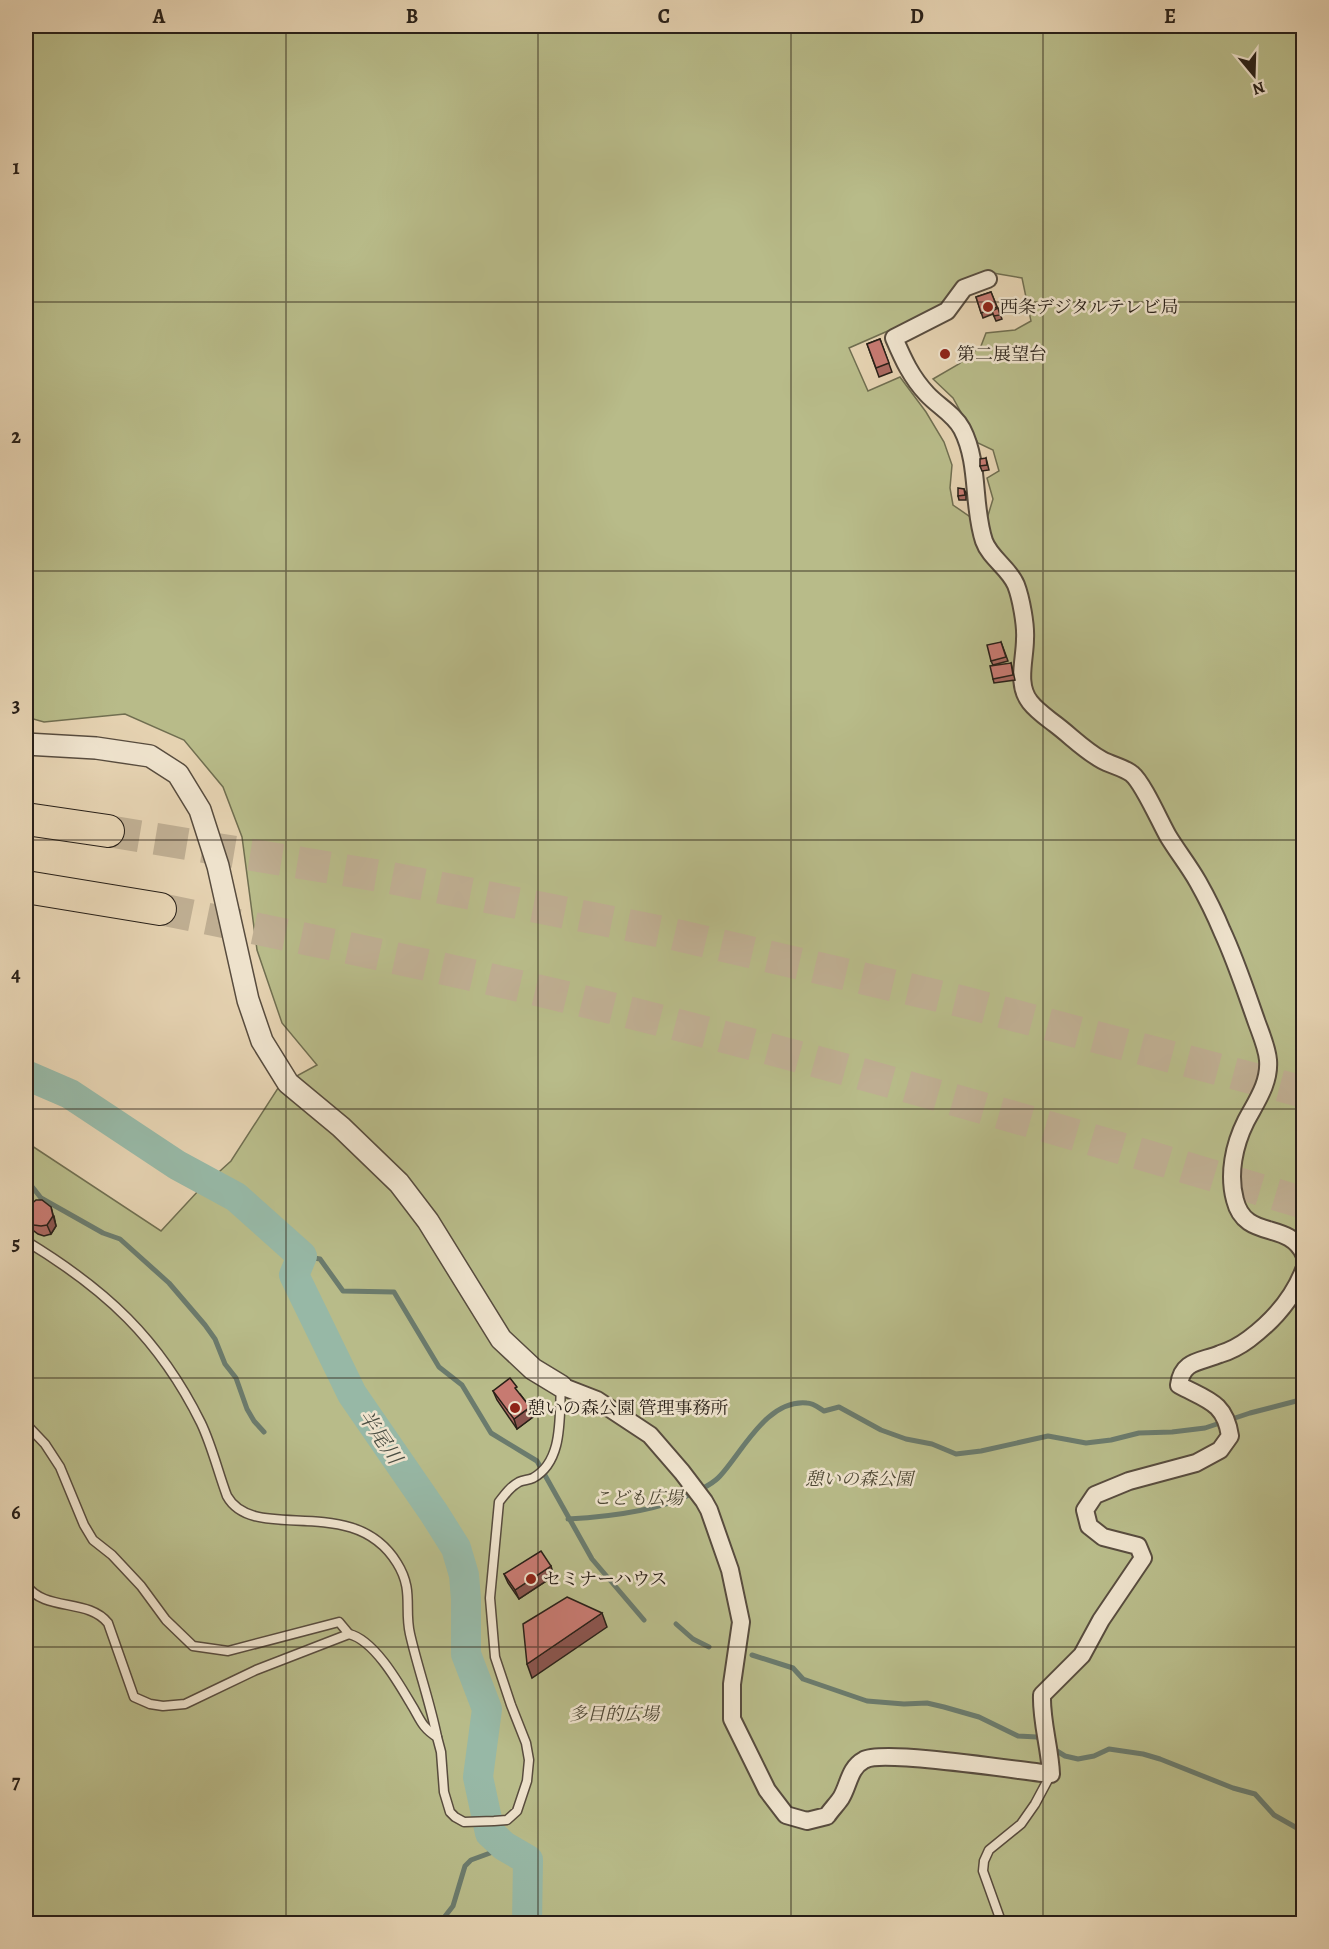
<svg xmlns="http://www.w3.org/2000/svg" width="1329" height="1949" font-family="Alegreya,'Noto Serif JP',serif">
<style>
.green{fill:#b8bb89;stroke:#706e50;stroke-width:1.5;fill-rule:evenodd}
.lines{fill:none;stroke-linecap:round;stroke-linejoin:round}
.stream{stroke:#6b7b6d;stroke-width:5}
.river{stroke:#97b8a6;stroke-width:30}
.motorway-tunnel{stroke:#bfae92;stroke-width:32;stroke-dasharray:32 16;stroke-linecap:butt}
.service-casing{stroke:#584c3e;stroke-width:11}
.minor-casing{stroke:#584c3e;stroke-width:20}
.tertiary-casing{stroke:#584c3e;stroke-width:24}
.motorway-casing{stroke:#292018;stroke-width:34}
.service{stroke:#eee2cc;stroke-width:8}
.minor{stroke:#eee2cc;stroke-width:16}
.tertiary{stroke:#eee2cc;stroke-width:21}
.motorway{stroke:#e5d2b1;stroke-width:32}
.wall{fill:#ab6961;stroke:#292018;stroke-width:1.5}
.shaded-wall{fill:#8b554f;stroke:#292018;stroke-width:1.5}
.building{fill:#c77a71;stroke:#292018;stroke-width:1.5}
.grid{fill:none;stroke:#292018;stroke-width:1.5;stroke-opacity:0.55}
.poi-dot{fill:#8f2418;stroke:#eee2cc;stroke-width:2}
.labels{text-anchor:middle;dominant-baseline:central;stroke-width:5;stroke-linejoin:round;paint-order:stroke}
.poi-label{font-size:18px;fill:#292018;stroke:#eee2cc;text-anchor:start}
.park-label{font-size:18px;font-style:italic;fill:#4d4734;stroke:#eee2cc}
.water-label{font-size:20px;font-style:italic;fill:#4a4e43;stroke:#eee2cc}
.neatline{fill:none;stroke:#292018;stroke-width:2}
.grid-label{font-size:20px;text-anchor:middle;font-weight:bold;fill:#292018}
</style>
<rect width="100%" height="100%" fill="#e5d2b1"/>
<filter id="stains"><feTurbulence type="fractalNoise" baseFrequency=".00333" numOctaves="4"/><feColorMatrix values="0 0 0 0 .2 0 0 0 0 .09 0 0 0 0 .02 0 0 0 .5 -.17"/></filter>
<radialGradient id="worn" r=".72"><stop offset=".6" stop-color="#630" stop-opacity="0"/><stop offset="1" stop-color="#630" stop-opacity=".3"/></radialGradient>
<path class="green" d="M 26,26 L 1303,26 L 1303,1923 L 26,1923 L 26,1142 L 161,1231 L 199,1190 L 231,1161 L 280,1085 L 317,1065 L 282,1023 L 257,950 L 242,837 L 223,787 L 184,740 L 125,714 L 44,722 L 26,717 ZM 987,272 L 1022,278 L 1031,321 L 1015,330 L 986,333 L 981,346 L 959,364 L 933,379 L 953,398 L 978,443 L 993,450 L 999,471 L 987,478 L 993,499 L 986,522 L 969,516 L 953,505 L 950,488 L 952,465 L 944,442 L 926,412 L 900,377 L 868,391 L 849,348 L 945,306 Z"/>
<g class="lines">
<g class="stream">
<polyline points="26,1179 41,1198 103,1233 120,1239 169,1283 205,1325 215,1339 225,1364 236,1378 247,1409 254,1421 264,1432"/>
<polyline points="302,1256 320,1259 343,1291 394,1292 439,1367 462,1385 491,1433 537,1461 592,1559 644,1620"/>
<path d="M 568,1519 C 605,1517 654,1512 689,1495 C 698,1491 713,1484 720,1476 C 743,1451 767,1399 807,1403 C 813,1403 819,1408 824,1411 L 839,1407 L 881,1430 L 906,1439 L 932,1444 L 956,1454 L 981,1451 L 1048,1436 L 1086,1443 L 1111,1440 L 1139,1433 L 1172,1432 L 1205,1428 L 1250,1413 L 1304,1399"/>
<polyline points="676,1624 693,1639 709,1647"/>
<polyline points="752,1655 793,1668 803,1679 867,1701 904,1704 927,1703 944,1707 979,1717 1018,1736 1037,1737 1042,1741"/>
<polyline points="1052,1748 1065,1756 1078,1759 1094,1756 1109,1749 1143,1754 1160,1759 1233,1788 1255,1794 1274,1815 1304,1832"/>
<polyline points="439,1924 453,1906 465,1866 471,1860 501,1849 499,1842"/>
</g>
<polyline class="river" points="26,1075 70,1094 177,1165 236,1197 302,1256 294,1275 352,1394 434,1513 456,1548 464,1575 466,1599 466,1654 487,1709 478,1777 490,1833 504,1846 528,1860 527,1924"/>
<g class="motorway-tunnel">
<polyline points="108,831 386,877 668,933 960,1001 1304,1092"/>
<path d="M 160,909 C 323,942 485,976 647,1017 C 867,1073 1086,1137 1304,1203"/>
</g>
<defs>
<g id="service">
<path d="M 26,1241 C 105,1289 159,1338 201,1423 C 212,1446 218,1472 227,1496 C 254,1545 353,1491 397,1563 C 414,1590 404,1608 410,1634 C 418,1669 430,1702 437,1737"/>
<polyline points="26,1424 45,1444 60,1467 84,1525 93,1540 112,1555 141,1586 166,1620 193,1646 228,1651 339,1622 349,1634"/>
<path d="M 26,1585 C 45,1612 88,1598 108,1623 L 134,1697 L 150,1704 L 163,1706 L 185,1704 L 256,1670 L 349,1634 C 374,1640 398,1682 411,1704 C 420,1718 421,1727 437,1737 L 441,1752 L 444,1792 L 450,1812 L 455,1817 L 464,1822 L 494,1821 L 507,1820 L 517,1811 L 527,1781 L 529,1760 L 526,1743 L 511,1705 L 495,1657 L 490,1598 L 499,1502 C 505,1494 510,1487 519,1482 C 523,1480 529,1480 533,1478 C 564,1461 559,1416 561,1386"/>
<polyline points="1002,1924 983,1871 984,1861 989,1850 1021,1824 1035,1804 1051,1774"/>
</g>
<g id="minor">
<path d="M 988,279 L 964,288 L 947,311 L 894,338 C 903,359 911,377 927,394 C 938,406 954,414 962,429 C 980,464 972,505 984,541 C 990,558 1009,568 1016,585 C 1021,598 1026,625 1025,639 C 1025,660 1016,684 1030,702 C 1037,711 1046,717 1055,724 C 1071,736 1084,750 1102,760 C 1111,765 1125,768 1132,774 C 1143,783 1160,822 1168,836 C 1177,851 1189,866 1198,882 C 1207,898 1215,914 1222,931 C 1236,961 1246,992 1257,1023 C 1261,1034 1267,1048 1268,1060 C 1270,1083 1256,1102 1246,1121 C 1234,1145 1228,1174 1235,1200 C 1245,1241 1288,1220 1304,1254"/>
<path d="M 561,1386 L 597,1400 L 650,1435 L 682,1472 L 704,1501 L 709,1510 L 730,1570 L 741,1622 L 732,1684 L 732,1719 L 767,1790 L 786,1815 L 807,1821 L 827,1816 C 831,1810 837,1804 841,1798 C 849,1785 849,1768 864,1760 C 883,1749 1021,1771 1051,1774 C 1050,1748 1041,1721 1042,1695 L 1082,1655 L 1101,1620 L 1143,1558 L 1138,1546 L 1103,1537 L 1089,1526 L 1085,1510 L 1095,1495 L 1129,1481 L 1196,1463 L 1220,1450 L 1230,1436 C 1225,1402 1207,1400 1179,1385 C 1182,1360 1201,1362 1220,1354 C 1230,1351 1241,1345 1249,1339 C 1273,1321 1293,1298 1304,1270"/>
</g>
<polyline id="tertiary" points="26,744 96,748 150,756 178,774 200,810 218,866 248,1000 262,1041 288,1083 341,1127 399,1183 428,1221 501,1339 533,1369 561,1386"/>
<g id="motorway">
<polyline points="26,819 108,831"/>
<polyline points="26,887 160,909"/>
</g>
</defs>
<use href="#service" class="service-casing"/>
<use href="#minor" class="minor-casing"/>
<use href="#tertiary" class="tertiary-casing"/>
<use href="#motorway" class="motorway-casing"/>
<use href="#service" class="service"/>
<use href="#minor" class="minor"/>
<use href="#tertiary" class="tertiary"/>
<use href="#motorway" class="motorway"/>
</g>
<g class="wall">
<polygon points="991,292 1002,319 996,321 993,314 983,318 976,297"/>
<polygon points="880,339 892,372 879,377 867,344"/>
<polygon points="986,458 989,470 982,471 980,466"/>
<polygon points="964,489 966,493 966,500 959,500 958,496"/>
<polygon points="1001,642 1008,661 993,665 991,661"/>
<polygon points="1011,663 1015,680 994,683 993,679"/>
<polygon points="54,1216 56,1226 51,1234 44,1236 38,1234 30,1228 27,1219"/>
<polygon points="493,1391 520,1394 530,1407 533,1417 517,1429 497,1400"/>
<polygon points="504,1574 554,1576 519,1599 508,1583"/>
</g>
<g class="shaded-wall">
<polygon points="51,1207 56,1226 51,1234 47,1225"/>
<polygon points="530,1407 533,1417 517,1429 514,1419"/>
<polygon points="551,1566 554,1576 519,1599 515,1590"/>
<polygon points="602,1613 607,1627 532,1678 527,1664"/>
</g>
<g class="building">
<polygon points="991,292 997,307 981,313 976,297"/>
<polygon points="998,308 1000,315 994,316 992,311"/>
<polygon points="880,339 889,363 876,368 867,344"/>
<polygon points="986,458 987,465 980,466 980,459"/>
<polygon points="958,488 964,489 965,495 958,496"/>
<polygon points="1001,642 1006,657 991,661 987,645"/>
<polygon points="1011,663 1013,675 993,679 990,666"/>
<polygon points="36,1200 42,1200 51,1207 53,1216 47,1225 41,1226 34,1225 27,1219 28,1207"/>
<polygon points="510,1378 517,1387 515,1388 530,1407 514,1419 493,1391"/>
<polygon points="541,1551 551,1566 515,1590 504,1574"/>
<polygon points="567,1597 602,1613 527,1664 523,1624"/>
</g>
<path class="grid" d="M 286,26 L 286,1924M 538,26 L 538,1924M 791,26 L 791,1924M 1043,26 L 1043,1924M 26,302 L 1304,302M 26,571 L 1304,571M 26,840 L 1304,840M 26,1109 L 1304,1109M 26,1378 L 1304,1378M 26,1647 L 1304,1647"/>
<g class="poi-dot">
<circle cx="988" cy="307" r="6"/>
<circle cx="945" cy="354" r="6"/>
<circle cx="515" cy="1408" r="6"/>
<circle cx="531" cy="1579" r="6"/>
</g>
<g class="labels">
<g class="poi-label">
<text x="1000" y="307">西条デジタルテレビ局</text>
<text x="957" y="354">第二展望台</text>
<text x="527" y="1408">憩いの森公園 管理事務所</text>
<text x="543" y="1579">セミナーハウス</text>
</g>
<g class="park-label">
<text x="859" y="1479">憩いの森公園</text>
<text x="638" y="1498">こども広場</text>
<text x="614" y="1714">多目的広場</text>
</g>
<g class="water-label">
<text transform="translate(380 1437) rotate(56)">半尾川</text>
</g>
</g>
<rect width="1329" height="1949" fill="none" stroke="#e5d2b1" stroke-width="66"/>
<g transform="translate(1254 75) rotate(161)" stroke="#eee2cc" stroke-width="4.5" paint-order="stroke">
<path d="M0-4.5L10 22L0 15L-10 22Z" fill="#292018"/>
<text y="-9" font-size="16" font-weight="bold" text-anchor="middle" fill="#292018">N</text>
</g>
<rect x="33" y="33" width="1263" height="1883" class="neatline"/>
<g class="grid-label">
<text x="159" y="23">A</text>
<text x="412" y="23">B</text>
<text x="664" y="23">C</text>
<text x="917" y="23">D</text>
<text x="1170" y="23">E</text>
<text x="16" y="174">1</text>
<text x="16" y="443">2</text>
<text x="16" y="712">3</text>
<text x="16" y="981">4</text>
<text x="16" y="1250">5</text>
<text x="16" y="1519">6</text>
<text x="16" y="1788">7</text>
</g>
<rect width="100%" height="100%" filter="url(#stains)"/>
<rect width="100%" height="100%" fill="url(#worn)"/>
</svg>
